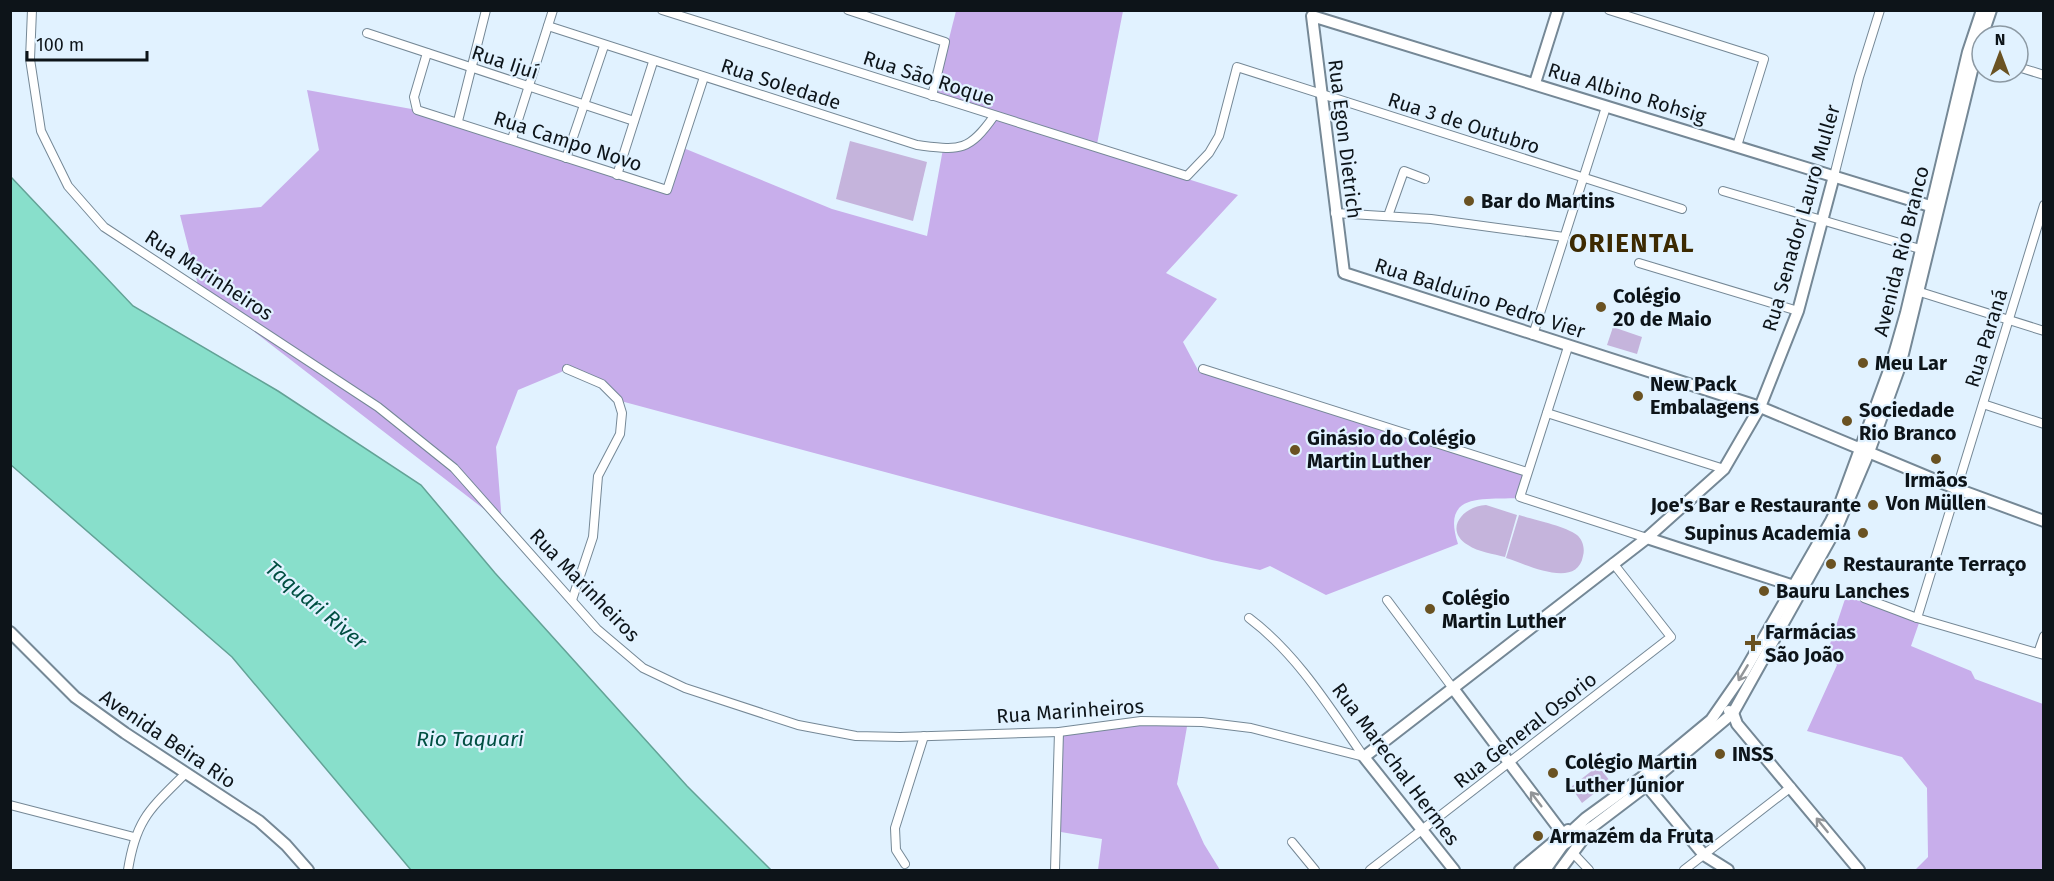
<svg xmlns="http://www.w3.org/2000/svg" width="2054" height="881" font-family="'Fira Sans',sans-serif">
<style>
.green{fill:#c5b4dc}
.forest{fill:#c8aeeb}
.water{fill:#88dfcb;stroke:#63a296;stroke-width:1.5}
.lines{fill:none;stroke-linecap:round;stroke-linejoin:round}
.minor-casing{stroke:#758896;stroke-width:10}
.tertiary-casing{stroke:#758896;stroke-width:14}
.secondary-casing{stroke:#758896;stroke-width:14}
.minor{stroke:#fff;stroke-width:8}
.tertiary{stroke:#fff;stroke-width:10}
.secondary{stroke:#fff;stroke-width:10}
.oneway{stroke:#929598}
.poi-dot{fill:#6a5222;stroke:#e1f2ff;stroke-width:2}
.labels{text-anchor:middle;dominant-baseline:central;stroke-width:4.5;stroke-linejoin:round;paint-order:stroke}
.street-label{font-size:20px;fill:#0d1419;stroke:#e1f2ff}
.poi-label{font-size:20px;font-weight:bold;fill:#0d1419;stroke:#e1f2ff;text-anchor:start}
.water-label{font-size:21px;font-style:italic;fill:#004f42;stroke:#e1f2ff}
.district-label{font-size:26px;font-weight:bold;letter-spacing:1.5px;fill:#3d2a02;stroke:#e1f2ff}
</style>
<rect width="100%" height="100%" fill="#e1f2ff"/>
<g class="green">
<polygon points="850,141 927,162 913,221 836,199"/>
<polygon points="1613,327 1642,337 1637,354 1607,345"/>
<path d="M 1486,505 L 1517,515 L 1505,557 C 1494,554 1478,552 1468,545 C 1443,530 1463,506 1486,505 Z"/>
<path d="M 1519,515 C 1534,520 1565,526 1577,535 C 1583,540 1585,549 1583,556 C 1577,590 1526,564 1506,558 Z"/>
<polygon points="1598,766 1610,781 1582,803 1571,787"/>
</g>
<g class="forest">
<polygon points="956,11 1123,11 1097,144 935,94"/>
<path d="M 307,90 L 417,110 L 666,191 L 681,147 L 832,209 L 927,236 L 943,149 L 977,139 L 993,117 L 1238,195 L 1166,273 L 1217,299 L 1183,342 L 1199,372 L 1525,475 L 1519,498 C 1482,500 1441,492 1458,544 L 1326,595 L 1270,566 L 1260,570 L 1212,560 L 617,400 L 601,385 L 566,370 L 518,390 L 496,447 L 502,523 L 199,289 L 180,215 L 261,207 L 319,150 Z"/>
<polygon points="1846,596 1919,623 1911,646 1971,671 1975,679 2043,704 2044,864 2041,870 1915,870 1928,857 1927,788 1902,757 1807,731 1837,665 1827,653"/>
<polygon points="1141,721 1188,721 1177,784 1204,844 1220,870 1098,870 1102,839 1061,832 1059,732"/>
</g>
<polygon class="water" points="11,177 133,306 278,391 421,485 495,573 687,786 771,870 411,870 232,657 11,465"/>
<g class="lines">
<defs>
<g id="minor">
<polyline points="32,10 30,59 41,131 68,186 104,227 378,407 454,468 597,629 643,668 685,688 798,725 856,736 900,737 1059,732 1141,721 1202,722 1251,728 1364,757"/>
<polyline points="662,10 1187,176 1209,153 1219,136 1237,67 1682,209"/>
<polyline points="848,10 945,42 932,96"/>
<polyline points="1609,10 1764,59 1737,146"/>
<path d="M 548,26 L 917,145 C 959,150 968,153 994,116"/>
<polyline points="367,33 634,121"/>
<polyline points="427,53 414,97 417,110 667,190 704,77"/>
<polyline points="2018,67 2044,75"/>
<polyline points="458,121 486,10"/>
<polyline points="512,139 553,10"/>
<polyline points="566,158 604,46"/>
<polyline points="617,175 653,62"/>
<polyline points="1834,176 1859,77 1880,10"/>
<polyline points="1723,191 1920,249"/>
<polyline points="1335,213 1431,219 1564,237"/>
<polyline points="1388,216 1404,171 1425,179"/>
<polyline points="1639,263 1798,311"/>
<polyline points="1920,292 2044,331"/>
<polyline points="1533,335 1606,107"/>
<polyline points="1568,347 1520,497 1647,538"/>
<polyline points="567,369 602,384 618,400 622,413 620,434 598,476 593,537 572,600"/>
<polyline points="1203,369 1527,472"/>
<polyline points="1983,404 2044,424"/>
<polyline points="1547,413 1724,469"/>
<polyline points="1864,598 1917,618 2044,655"/>
<polyline points="1387,600 1452,687"/>
<path d="M 1249,618 C 1297,654 1330,708 1364,757"/>
<polyline points="1917,618 2044,205"/>
<polyline points="2038,653 2044,636"/>
<polyline points="10,805 134,837"/>
<polyline points="1292,842 1315,870"/>
<polyline points="1573,853 1589,870"/>
<polyline points="905,864 896,850 895,828 924,736"/>
<path d="M 128,870 C 136,819 150,809 185,774"/>
<polyline points="1055,870 1059,732"/>
<polyline points="1370,870 1671,637 1613,563"/>
<polyline points="1684,870 1791,787"/>
</g>
<g id="tertiary">
<polyline points="1535,83 1558,10"/>
<polyline points="1930,206 1312,16 1344,273 1760,407 1957,489 2044,521"/>
<polyline points="1647,538 1803,589"/>
<polyline points="1452,687 1563,834"/>
<polyline points="1454,870 1364,757 1647,538 1724,469 1760,407 1798,311 1834,176"/>
<polyline points="1520,870 1568,830"/>
<polyline points="1533,870 1561,846 1592,827"/>
</g>
<g id="secondary">
<polyline points="10,632 75,697 125,733 259,821 286,845 308,870"/>
<polyline points="1729,711 1733,713 1737,724 1859,870"/>
<polyline points="1642,780 1704,855 1728,870"/>
<polyline points="1545,870 1574,829 1586,818 1641,778 1711,720 1743,674 1831,521 1841,501 1891,365 1906,313 1968,52 1982,10"/>
<polyline points="1560,870 1592,827 1646,786 1733,713 1838,525 1869,452 1900,366 1976,54 1991,10"/>
</g>
</defs>
<use href="#minor" class="minor-casing"/>
<use href="#tertiary" class="tertiary-casing"/>
<use href="#secondary" class="secondary-casing"/>
<use href="#minor" class="minor"/>
<use href="#tertiary" class="tertiary"/>
<use href="#secondary" class="secondary"/>
</g>
<defs><path id="oneway-shaft" d="M-6 0H5M1.5-3L5.5 0L1.5 3" fill="none" stroke-width="1.6" stroke-linecap="round" stroke-linejoin="round" transform="scale(1.5)"/></defs>
<g class="oneway">
<use href="#oneway-shaft" transform="translate(1743 673) rotate(121)"/>
<use href="#oneway-shaft" transform="translate(1536 799) rotate(-127)"/>
<use href="#oneway-shaft" transform="translate(1822 825) rotate(-129)"/>
</g>
<g class="poi-dot">
<circle cx="1469" cy="201" r="6"/>
<circle cx="1601" cy="307" r="6"/>
<circle cx="1863" cy="363" r="6"/>
<circle cx="1638" cy="396" r="6"/>
<circle cx="1847" cy="421" r="6"/>
<circle cx="1295" cy="450" r="6"/>
<circle cx="1936" cy="459" r="6"/>
<circle cx="1873" cy="505" r="6"/>
<circle cx="1863" cy="533" r="6"/>
<circle cx="1831" cy="564" r="6"/>
<circle cx="1764" cy="591" r="6"/>
<circle cx="1430" cy="609" r="6"/>
<path d="M1750 634h6v6h6v6h-6v6h-6v-6h-6v-6h6z"/>
<circle cx="1720" cy="754" r="6"/>
<circle cx="1553" cy="773" r="6"/>
<circle cx="1538" cy="836" r="6"/>
</g>
<g class="labels">
<g class="street-label">
<text transform="translate(505 62) rotate(18)">Rua Ijuí</text>
<text transform="translate(929 78) rotate(18)">Rua São Roque</text>
<text transform="translate(781 84) rotate(18)">Rua Soledade</text>
<text transform="translate(1627 93) rotate(17)">Rua Albino Rohsig</text>
<text transform="translate(1464 123) rotate(18)">Rua 3 de Outubro</text>
<text transform="translate(1345 139) rotate(83)">Rua Egon Dietrich</text>
<text transform="translate(568 141) rotate(18)">Rua Campo Novo</text>
<text transform="translate(1801 218) rotate(-74)">Rua Senador Lauro Muller</text>
<text transform="translate(1901 251) rotate(-76)">Avenida Rio Branco</text>
<text transform="translate(209 275) rotate(33)">Rua Marinheiros</text>
<text transform="translate(1480 298) rotate(18)">Rua Balduíno Pedro Vier</text>
<text transform="translate(1986 338) rotate(-73)">Rua Paraná</text>
<text transform="translate(585 585) rotate(46)">Rua Marinheiros</text>
<text transform="translate(1070 711) rotate(-4)">Rua Marinheiros</text>
<text transform="translate(1525 730) rotate(-38)">Rua General Osorio</text>
<text transform="translate(168 739) rotate(34)">Avenida Beira Rio</text>
<text transform="translate(1396 764) rotate(53)">Rua Marechal Hermes</text>
</g>
<g class="poi-label">
<text x="1481" y="201">Bar do Martins</text>
<text x="1613" y="296">Colégio<tspan x="1613" dy="23">20 de Maio</tspan></text>
<text x="1875" y="363">Meu Lar</text>
<text x="1650" y="384">New Pack<tspan x="1650" dy="23">Embalagens</tspan></text>
<text x="1859" y="410">Sociedade<tspan x="1859" dy="23">Rio Branco</tspan></text>
<text x="1307" y="438">Ginásio do Colégio<tspan x="1307" dy="23">Martin Luther</tspan></text>
<text x="1936" y="480" text-anchor="middle">Irmãos<tspan x="1936" dy="23">Von Müllen</tspan></text>
<text x="1861" y="505" text-anchor="end">Joe's Bar e Restaurante</text>
<text x="1851" y="533" text-anchor="end">Supinus Academia</text>
<text x="1843" y="564">Restaurante Terraço</text>
<text x="1776" y="591">Bauru Lanches</text>
<text x="1442" y="598">Colégio<tspan x="1442" dy="23">Martin Luther</tspan></text>
<text x="1765" y="632">Farmácias<tspan x="1765" dy="23">São João</tspan></text>
<text x="1732" y="754">INSS</text>
<text x="1565" y="762">Colégio Martin<tspan x="1565" dy="23">Luther Júnior</tspan></text>
<text x="1550" y="836">Armazém da Fruta</text>
</g>
<g class="water-label">
<text transform="translate(316 605) rotate(40)">Taquari River</text>
<text x="470" y="739">Rio Taquari</text>
</g>
<g class="district-label">
<text x="1632" y="243">ORIENTAL</text>
</g>
</g>
<rect width="2054" height="881" fill="none" stroke="#0d1419" stroke-width="24"/>
<g transform="translate(2000 54)"><circle r="28" fill="#e1f2ff" stroke="#8c99a3" stroke-width="1.5"/>
<path d="M0-4.5L10 22L0 15L-10 22Z" fill="#6a5222"/>
<text y="-9" font-size="16" font-weight="bold" text-anchor="middle" fill="#0d1419">N</text>
</g>
<path d="M27 51v9h120v-9" fill="none" stroke="#0d1419" stroke-width="3"/>
<text x="36" y="51" font-size="18" fill="#0d1419" stroke="#e1f2ff" stroke-width="4.5" paint-order="stroke">100 m</text>
</svg>
